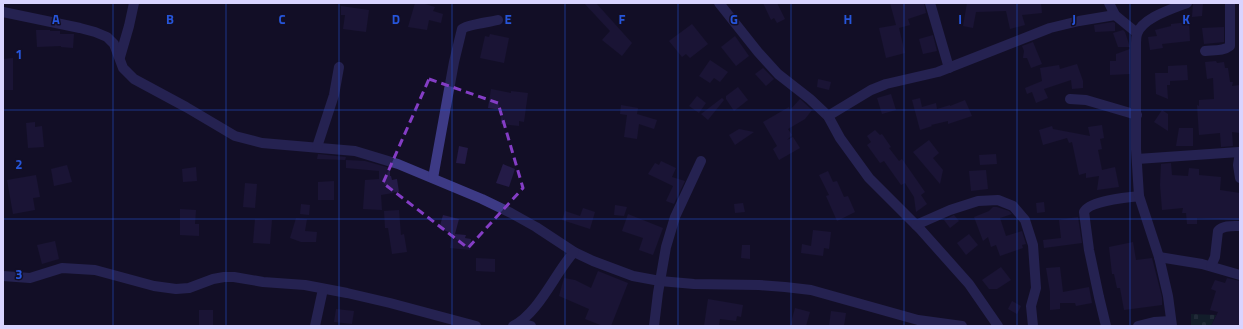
<svg xmlns="http://www.w3.org/2000/svg" width="1243" height="329" font-family="'Titillium Web',sans-serif">
<style>
.cemetery{fill:url(#cemetery-stones)}
.building{fill:#241b47}
.lines{fill:none;stroke-linecap:round;stroke-linejoin:round}
.minor{stroke:#3d3a85;stroke-width:10}
.marked{fill:none;stroke:#843dc5;stroke-width:3;stroke-dasharray:8 5;stroke-linejoin:round}
.grid{fill:none;stroke:#2655da;stroke-width:1;stroke-opacity:0.55}
.grid-label{font-size:13px;text-anchor:middle;font-weight:bold;fill:#2655da;stroke:#130f26;stroke-width:3;stroke-linejoin:round;paint-order:stroke}
</style>
<defs>
<pattern id="cemetery-stones" width="16" height="16" patternUnits="userSpaceOnUse"><rect width="16" height="16" fill="#12302f"/><path d="M2 7V4a2 2 0 0 1 4 0v3zM10 15v-3a2 2 0 0 1 4 0v3z" fill="#344d4e"/></pattern>
</defs>
<rect width="100%" height="100%" fill="#130f26"/>
<polygon class="cemetery" points="1191,314 1216,315 1211,326 1191,326"/>
<g class="building">
<polygon points="415,3 422,3 435,7 433,11 443,14 441,23 429,20 427,30 408,27"/>
<polygon points="584,3 596,3 632,43 622,56 602,40 610,31"/>
<polygon points="763,3 777,3 785,19 777,23 774,18 771,20"/>
<polygon points="890,3 924,3 926,13 908,19 910,25 899,28 905,53 886,58 879,28 896,25"/>
<polygon points="967,3 1041,3 1042,13 1022,15 1025,25 1010,29 1006,11 976,12 973,28 963,26"/>
<polygon points="1193,3 1203,3 1202,16 1192,17"/>
<polygon points="341,6 369,10 366,32 343,29 345,15 341,15"/>
<polygon points="1113,22 1115,23 1115,31 1095,32 1094,25"/>
<polygon points="1189,22 1190,41 1162,44 1163,48 1150,50 1148,37 1157,36 1155,30 1171,26 1171,24"/>
<polygon points="692,24 708,44 690,58 686,54 682,57 669,41"/>
<polygon points="1224,27 1224,42 1204,44 1202,28"/>
<polygon points="36,30 50,30 50,31 60,31 60,34 74,34 73,48 61,47 61,46 37,47"/>
<polygon points="1123,30 1125,32 1130,47 1118,47 1113,33"/>
<polygon points="490,34 509,38 504,63 480,58 485,36 489,37"/>
<polygon points="933,35 937,51 923,54 919,39"/>
<polygon points="735,36 749,56 736,66 721,47"/>
<polygon points="1033,42 1042,64 1031,68 1027,58 1023,58 1024,51 1022,46"/>
<polygon points="1130,49 1130,74 1110,75 1110,61 1116,61 1116,54"/>
<polygon points="13,58 13,90 3,90 3,59"/>
<polygon points="710,60 728,72 720,82 714,78 710,83 699,76"/>
<polygon points="1216,61 1217,63 1224,62 1225,68 1228,68 1230,82 1233,82 1232,86 1240,85 1240,133 1232,132 1233,146 1221,147 1220,133 1199,135 1197,105 1199,106 1199,100 1214,99 1213,78 1207,79 1205,62"/>
<polygon points="1077,64 1083,81 1083,88 1072,89 1071,80 1044,89 1048,98 1036,103 1032,92 1027,94 1025,88 1042,81 1040,68 1059,65 1060,69"/>
<polygon points="1187,65 1188,80 1170,81 1170,85 1167,85 1168,99 1156,94 1155,73 1168,73 1168,66"/>
<polygon points="763,68 774,79 766,86 755,74"/>
<polygon points="818,79 831,82 829,90 817,87"/>
<polygon points="738,87 748,100 734,111 726,99 726,96"/>
<polygon points="491,89 511,93 511,91 528,93 524,122 519,121 519,126 501,124 502,110 488,108"/>
<polygon points="891,94 896,110 882,114 877,98"/>
<polygon points="697,96 706,103 699,113 689,106"/>
<polygon points="722,98 724,100 708,120 701,114"/>
<polygon points="920,98 922,107 936,103 937,109 950,105 950,106 965,100 972,116 948,124 948,121 931,125 932,126 920,130 912,100"/>
<polygon points="800,99 812,110 805,119 788,129 792,135 787,140 793,137 800,148 779,160 773,149 777,146 763,122 789,107 790,110"/>
<polygon points="621,105 638,108 637,114 657,120 654,129 639,124 637,139 624,137 627,115 620,114"/>
<polygon points="1162,110 1168,114 1168,131 1154,122"/>
<polygon points="35,122 35,127 42,126 44,147 28,148 26,123"/>
<polygon points="1102,125 1104,138 1100,139 1102,149 1098,150 1102,170 1115,167 1119,187 1097,190 1099,176 1086,178 1086,173 1079,175 1072,142 1069,143 1067,138 1043,145 1039,130 1052,126 1053,129 1090,136 1088,127"/>
<polygon points="1179,128 1193,128 1193,146 1176,146"/>
<polygon points="739,129 754,132 735,145 729,135"/>
<polygon points="875,130 880,135 882,134 891,147 889,148 899,161 902,159 925,192 921,195 927,204 916,212 914,197 905,183 901,185 884,161 880,163 867,145 871,142 867,136"/>
<polygon points="929,140 939,153 933,158 943,170 940,184 913,152"/>
<polygon points="459,146 468,148 465,164 456,163"/>
<polygon points="318,154 346,157 345,160 317,159"/>
<polygon points="996,154 997,164 980,165 979,155"/>
<polygon points="346,160 365,161 390,168 390,176 391,176 392,180 397,179 399,192 381,195 382,210 363,209 365,180 379,179 379,171 346,168"/>
<polygon points="661,161 676,168 672,177 685,181 674,204 666,201 673,186 648,174 655,163 659,165"/>
<polygon points="1171,163 1172,175 1188,176 1189,168 1199,169 1199,175 1221,177 1220,190 1240,193 1240,220 1197,218 1197,224 1187,224 1186,213 1182,213 1183,208 1162,210 1160,185 1161,164"/>
<polygon points="503,164 515,169 509,187 496,183"/>
<polygon points="67,165 72,182 54,186 51,169"/>
<polygon points="196,167 197,181 183,182 182,169"/>
<polygon points="986,170 988,189 971,191 969,171"/>
<polygon points="828,171 833,182 837,181 844,197 848,196 855,212 837,221 826,196 829,195 819,175"/>
<polygon points="36,175 40,197 33,198 35,210 13,214 7,180"/>
<polygon points="334,181 334,200 318,200 318,182"/>
<polygon points="245,183 257,184 255,208 243,207"/>
<polygon points="1044,202 1045,212 1037,213 1036,203"/>
<polygon points="743,203 745,212 735,213 734,204"/>
<polygon points="301,204 310,205 309,215 300,214"/>
<polygon points="615,205 627,207 624,216 614,215"/>
<polygon points="993,207 997,207 1009,211 1012,214 1000,218 1006,236 1022,231 1026,244 1022,245 1023,248 1000,256 996,245 991,247 988,237 983,241 974,217 989,211"/>
<polygon points="583,208 595,212 590,229 562,220 565,211 580,216"/>
<polygon points="180,209 196,210 195,224 199,224 199,236 180,235"/>
<polygon points="399,210 401,235 404,234 407,252 392,254 388,228 385,228 384,211"/>
<polygon points="628,214 663,228 653,255 639,250 643,238 622,231"/>
<polygon points="443,215 459,219 455,234 466,235 465,238 471,239 470,250 450,248 452,233 455,234 439,229"/>
<polygon points="954,215 959,221 950,228 944,220"/>
<polygon points="1078,217 1082,243 1044,248 1043,240 1061,238 1059,220"/>
<polygon points="296,218 307,219 305,231 317,232 316,242 301,242 290,238"/>
<polygon points="255,219 272,220 270,244 253,243"/>
<polygon points="813,230 831,232 829,249 824,248 823,256 801,253 802,244 811,246"/>
<polygon points="969,234 978,245 966,255 957,243"/>
<polygon points="55,241 59,259 42,264 37,245"/>
<polygon points="1133,242 1136,260 1152,258 1162,297 1162,305 1124,310 1120,288 1117,288 1114,274 1112,274 1109,247"/>
<polygon points="742,245 750,245 750,259 741,258"/>
<polygon points="476,258 495,259 495,272 476,271"/>
<polygon points="1001,267 1011,280 997,289 989,289 982,280"/>
<polygon points="1060,267 1063,292 1089,287 1092,303 1076,306 1075,303 1060,303 1060,309 1050,310 1050,292 1046,268"/>
<polygon points="598,271 628,283 611,326 603,326 585,319 589,309 559,296 564,278 575,280 591,288"/>
<polygon points="1227,278 1240,281 1240,326 1211,326 1218,312 1210,310 1216,291 1211,289 1215,280 1225,283"/>
<polygon points="708,299 743,305 741,317 737,316 736,321 720,319 719,326 704,326"/>
<polygon points="1012,301 1021,306 1017,314 1008,309"/>
<polygon points="795,308 810,312 806,326 790,326"/>
<polygon points="336,309 354,311 352,324 334,322"/>
<rect x="199" y="310" width="14" height="16"/>
<polygon points="831,311 846,313 844,326 829,326"/>
</g>
<g class="lines">
<g class="minor">
<polyline points="719,3 758,52 778,74 810,99 828,116 840,138 869,178 920,229 969,284 998,326"/>
<polyline points="930,3 949,68"/>
<polyline points="1109,3 1115,15 1137,33"/>
<polyline points="3,12 80,28 95,32 107,37 114,44 123,68 134,79 186,107 235,136 262,143 355,151 398,164 482,199 511,213 536,227 574,252 593,261 633,276 660,281 694,284 759,285 785,287 811,290 918,320 962,326"/>
<path d="M 1205,51 C 1213,50 1224,51 1230,46 L 1230,3"/>
<polyline points="120,57 129,26 134,3"/>
<polyline points="1070,99 1086,100 1137,115"/>
<polyline points="828,116 871,90 886,84 938,72 1050,28 1079,21 1115,15"/>
<polyline points="317,147 334,95 339,67"/>
<polyline points="1240,152 1238,165 1240,178"/>
<polyline points="1137,159 1239,152"/>
<path d="M 433,178 L 454,62 L 462,29 C 466,25 490,22 498,20"/>
<polyline points="916,225 950,210 978,201 998,200 1013,206 1025,220 1033,245 1036,288 1031,306 1033,326"/>
<polyline points="1159,257 1202,264 1240,275"/>
<path d="M 1211,266 L 1215,257 L 1218,231 C 1223,225 1233,226 1240,226"/>
<polyline points="3,276 30,278 62,268 95,270 154,286 176,289 189,288 213,279 224,277 234,277 263,282 305,285 347,293 390,303 476,326"/>
<polyline points="520,323 531,326"/>
<polyline points="315,326 323,289"/>
<path d="M 513,326 C 539,313 555,273 574,252"/>
<polyline points="654,326 658,293 666,247 675,217 701,161"/>
<path d="M 1106,326 L 1099,297 L 1089,250 L 1084,212 C 1090,200 1126,198 1139,196"/>
<polyline points="1138,326 1154,322 1171,321"/>
<path d="M 1172,326 L 1168,296 L 1159,257 L 1139,196 L 1136,149 L 1136,43 C 1136,40 1136,37 1137,34 C 1142,18 1172,9 1187,3"/>
</g>
</g>
<path d="M0 0H1243V329H0ZM 429,79 L 498,103 L 523,188 L 468,248 L 383,183 Z" fill="#130f26" fill-opacity=".55" fill-rule="evenodd"/>
<path class="marked" d="M 429,79 L 498,103 L 523,188 L 468,248 L 383,183 Z"/>
<path class="grid" d="M 113,3 L 113,326M 226,3 L 226,326M 339,3 L 339,326M 452,3 L 452,326M 565,3 L 565,326M 678,3 L 678,326M 791,3 L 791,326M 904,3 L 904,326M 1017,3 L 1017,326M 1130,3 L 1130,326M 3,110 L 1240,110M 3,219 L 1240,219"/>
<g class="grid-label">
<text x="56" y="24">A</text>
<text x="170" y="24">B</text>
<text x="282" y="24">C</text>
<text x="396" y="24">D</text>
<text x="508" y="24">E</text>
<text x="622" y="24">F</text>
<text x="734" y="24">G</text>
<text x="848" y="24">H</text>
<text x="960" y="24">I</text>
<text x="1074" y="24">J</text>
<text x="1186" y="24">K</text>
<text x="19" y="59">1</text>
<text x="19" y="169">2</text>
<text x="19" y="279">3</text>
</g>
<rect width="1243" height="329" fill="none" stroke="#d9d4ff" stroke-width="8"/>
</svg>
